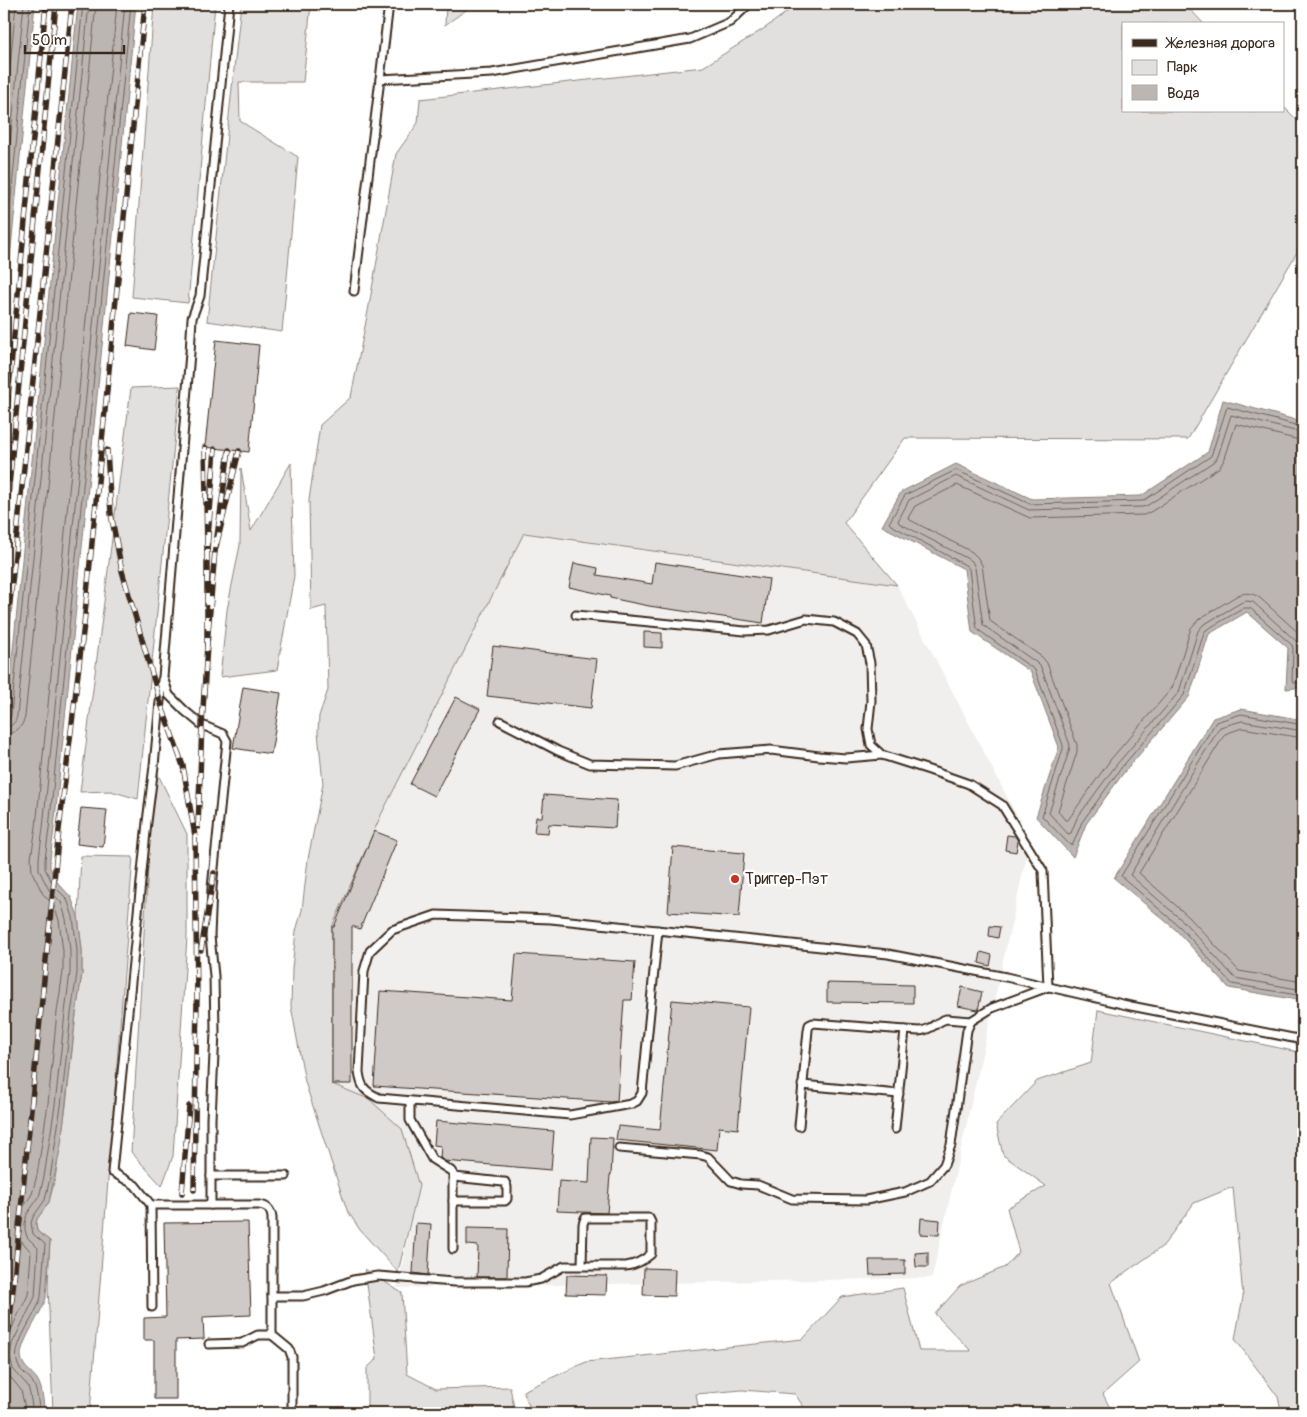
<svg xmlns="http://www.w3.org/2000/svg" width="1307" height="1417" font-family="Pangolin,sans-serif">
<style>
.built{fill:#f1efee}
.green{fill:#e2e0de;stroke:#8e857e}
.water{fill:#bcb6b3;stroke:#887e77}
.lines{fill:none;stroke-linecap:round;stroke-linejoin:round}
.shore{stroke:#6f625a;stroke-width:1}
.building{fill:#cfcac7;stroke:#3b2a1e}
.lane-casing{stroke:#3b2a1e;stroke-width:11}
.lane{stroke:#fff;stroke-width:7}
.rail-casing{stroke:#3b2a1e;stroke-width:5.5}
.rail{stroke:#fff;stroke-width:4;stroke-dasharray:11;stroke-linecap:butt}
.poi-dot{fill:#c8321e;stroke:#fff;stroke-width:2}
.labels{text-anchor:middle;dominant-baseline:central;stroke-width:4.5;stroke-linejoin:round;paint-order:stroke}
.poi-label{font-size:16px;fill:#3b2a1e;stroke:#fff;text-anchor:start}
</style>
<rect width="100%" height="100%" fill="#fff"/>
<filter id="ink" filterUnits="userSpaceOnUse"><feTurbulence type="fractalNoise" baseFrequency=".02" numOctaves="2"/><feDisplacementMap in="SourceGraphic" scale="10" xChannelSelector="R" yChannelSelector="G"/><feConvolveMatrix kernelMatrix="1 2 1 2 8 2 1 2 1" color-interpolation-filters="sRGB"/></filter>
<g filter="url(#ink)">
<polygon class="built" points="524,532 897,585 1030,841 932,1278 397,1288 419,1186 330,1087 330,934 381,815"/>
<g class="green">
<polygon points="154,4 215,4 188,303 132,297"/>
<polygon points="241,4 311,4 303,82 239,82 240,121 298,157 282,332 207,321"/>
<polygon points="446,4 467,4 466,10 445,25"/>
<polygon points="798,4 1185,4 1204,24 1123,24 1123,111 1283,111 1283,106 1303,126 1303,242 1188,439 905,438 844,523 897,585 524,533 381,815 332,927 332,1084 369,1099 402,1129 419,1186 398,1272 360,1230 347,1210 305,1082 291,1006 292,969 296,931 302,910 308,859 323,784 318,732 319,716 328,690 326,606 311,610 309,500 320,425 351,397 368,311 396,154 418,123 420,99 703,67 765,28"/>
<polygon points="180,386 138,799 111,791 80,792 131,388"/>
<polygon points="291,463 294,576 277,670 220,677 227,610 240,545 241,468 251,531"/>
<polygon points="154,766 187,834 187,937 173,1156 162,1186 131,1152"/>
<polygon points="81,856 133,857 90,1413 53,1413 48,1285 50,1241 37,1231 36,1224 37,1219 49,1202 55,1179 66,1106 76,1014 82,973 82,950 78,916"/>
<polygon points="1098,1010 1303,1053 1303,1413 1282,1413 1278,1397 1235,1339 1243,1297 1233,1187 1194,1203 1163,1246 1111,1283 1139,1362 1103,1394 1112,1412 1109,1413 981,1413 969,1409 964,1413 799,1413 803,1406 795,1394 742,1390 696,1394 699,1413 532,1413 523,1391 586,1362 803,1339 842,1297 903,1288 919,1351 971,1351 935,1314 960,1286 1005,1267 1019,1252 1007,1208 1046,1186 1003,1155 996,1124 1037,1081 1091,1063"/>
<polygon points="365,1269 402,1293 407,1374 436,1389 510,1387 515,1413 367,1413 367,1368 377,1359"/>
</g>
<g class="water">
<polygon points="4,4 35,4 4,319"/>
<path d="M 78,4 L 136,4 L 54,829 L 50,859 L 50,868 L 58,883 L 71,897 L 78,916 L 82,950 L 82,973 L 76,1014 L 61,1145 L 49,1202 L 37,1219 L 36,1224 L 37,1231 L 50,1241 L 46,1298 C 41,1315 21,1340 21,1356 C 22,1367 31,1371 37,1379 C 43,1388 43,1403 45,1413 L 4,1413 L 4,739 Z"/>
<polygon points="1223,400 1303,422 1303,687 1286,689 1288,648 1247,612 1209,634 1189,697 1125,771 1086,824 1073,857 1036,817 1059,747 1031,672 972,632 964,569 882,526 901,492 956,464 1032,499 1141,496 1208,452"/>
<polygon points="1241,709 1303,720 1303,1001 1229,988 1176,930 1114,878 1213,718"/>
</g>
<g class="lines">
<g class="shore">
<polyline points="4,128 16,4"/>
<polyline points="4,204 24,4"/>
<polyline points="4,268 30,4"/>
<polyline points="1303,427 1227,407 1211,456 1143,501 1030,504 956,470 905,495 889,523 891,525 967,566 969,569 977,629 1035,670 1063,745 1063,749 1042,816 1070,845 1073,844 1082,822 1121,768 1184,695 1204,633 1206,630 1244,608 1250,608 1292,645 1293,649 1292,681 1294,683 1303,682"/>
<polyline points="1303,433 1231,415 1218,456 1216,460 1148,505 1143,507 1029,510 956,476 909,500 898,521 899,523 972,561 975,568 983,625 1037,663 1041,667 1070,745 1069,751 1049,813 1068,834 1071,833 1077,818 1117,764 1179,692 1198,631 1203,625 1242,602 1247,601 1253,602 1297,642 1300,649 1298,673 1300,675 1303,676"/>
<path d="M 1303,441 L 1236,424 L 1225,458 L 1220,467 L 1152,511 L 1144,515 L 1030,518 L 957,485 L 915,506 L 908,518 L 910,520 L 972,552 L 978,558 L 982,565 L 990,621 L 1042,657 L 1047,663 L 1077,745 L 1077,752 L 1058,811 L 1065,820 L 1068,820 L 1111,759 L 1172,688 L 1191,628 L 1199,619 L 1238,595 C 1246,592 1253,593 1260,598 L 1303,637"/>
<polyline points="4,721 9,720 11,715 83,4"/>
<polyline points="1303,725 1241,714 1216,722 1121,876 1180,927 1232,984 1303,996"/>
<path d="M 4,727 C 11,727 16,723 17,716 L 89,4"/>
<polyline points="1303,731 1242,721 1220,727 1130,875 1184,922 1235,978 1303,990"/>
<path d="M 4,734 C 15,734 22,728 25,717 L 96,4"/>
<polyline points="1303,738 1242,728 1225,734 1139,873 1189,917 1239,971 1303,982"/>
<polyline points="4,1347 15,1321 28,1295 31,1252 20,1239 17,1230 17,1222 21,1211 32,1194 37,1175 48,1104 57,1012 63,972 63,951 59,920 54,906 43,894 32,872 31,858 36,827 117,4"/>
<polyline points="4,1363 8,1374 21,1390 26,1413"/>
<polyline points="33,1413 30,1394 28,1386 13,1369 10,1356 12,1344 35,1297 38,1248 27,1237 25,1230 25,1223 27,1214 39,1197 44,1177 55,1105 65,1013 70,972 70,950 66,919 61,902 49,890 39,870 39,858 43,828 125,4"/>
<path d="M 40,1413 C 38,1404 38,1392 33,1383 C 30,1376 21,1373 18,1365 C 10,1345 36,1317 41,1297 L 45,1244 L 33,1234 L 31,1223 L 33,1217 L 45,1200 L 50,1178 L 61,1106 L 71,1014 L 77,973 L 77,950 L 73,917 L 67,899 L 54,886 L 45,869 L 45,859 L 49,829 L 131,4"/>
</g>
</g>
<g class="building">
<polygon points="131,313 158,316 154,350 127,346"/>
<polygon points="216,340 259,345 249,452 205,447"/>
<polygon points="655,562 769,579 763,623 649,606 610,598 610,596 569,587 574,563 598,568 597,575 652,584"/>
<polygon points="644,632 662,633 662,648 644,647"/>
<polygon points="493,646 597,659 591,708 487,696"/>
<polygon points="243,687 281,693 271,754 233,748"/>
<polygon points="456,697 480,709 434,796 410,784"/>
<polygon points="544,795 617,800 615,828 549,824 548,833 534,832 536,817 542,817"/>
<polygon points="81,808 107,810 103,847 77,844"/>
<polygon points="374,831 397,840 360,929 352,926 352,1084 332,1084 332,927 334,927"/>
<polygon points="1007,835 1015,836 1018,841 1016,852 1005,850"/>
<polygon points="673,847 744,853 739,917 668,912"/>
<polygon points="990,926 1000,927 998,938 989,936"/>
<polygon points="981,952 992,955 990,966 979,963"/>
<polygon points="516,954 635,962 632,1000 624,1000 617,1101 611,1102 374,1086 380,991 512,1000"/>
<polygon points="827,983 913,985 913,1003 827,1002"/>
<polygon points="962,987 982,992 978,1010 958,1006"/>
<polygon points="672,1000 749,1007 738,1129 719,1127 717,1150 616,1140 618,1126 660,1130"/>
<polygon points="436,1121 554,1131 551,1170 444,1161 440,1158 441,1146 434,1145"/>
<polygon points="591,1137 613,1138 611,1175 610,1175 607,1213 557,1211 559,1181 589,1183"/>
<polygon points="921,1218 940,1220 939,1235 920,1234"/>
<polygon points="248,1222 251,1315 203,1317 204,1339 176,1340 176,1399 154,1399 154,1340 144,1340 144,1318 166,1317 164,1223"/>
<polygon points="416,1223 431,1224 428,1275 413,1273"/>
<polygon points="467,1228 508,1229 507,1277 477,1277 478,1246 467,1245"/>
<polygon points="928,1252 928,1267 916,1267 915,1253"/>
<polygon points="869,1260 905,1260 905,1274 870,1275"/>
<polygon points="644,1268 675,1269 674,1296 643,1295"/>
<polygon points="567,1275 607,1276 606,1295 566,1294"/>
</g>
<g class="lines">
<defs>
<g id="lane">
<polyline points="380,79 389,4"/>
<polyline points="354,291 380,79 492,73 690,39 730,22 749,4"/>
<polyline points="576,615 745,631 769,630 806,619 834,622 857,634 866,645 870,663 871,701 868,729 871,745 882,755 929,770 969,784 1002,805 1043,871 1048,987 992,1008 971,1021 967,1030 951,1145 944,1165 930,1181 905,1192 866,1200 792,1199 758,1185 741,1184 731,1181 708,1157 701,1155 619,1148"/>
<polyline points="500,721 558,751 590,764 675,766 719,754 771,750 819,756 846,758 882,755"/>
<path d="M 658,930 L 642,1093 L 637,1101 L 631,1104 L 570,1115 L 379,1098 C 365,1091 361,1088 359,1072 L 364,971 L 370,951 L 392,930 L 436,915 L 551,919 L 888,954 L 1006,977 L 1131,1006 L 1303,1040"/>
<polyline points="802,1085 899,1094"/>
<polyline points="410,1101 410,1120 432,1159 451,1171 453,1174 453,1249"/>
<path d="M 799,1126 L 808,1030 L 809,1025 L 813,1023 L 919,1031 C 933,1030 935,1022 946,1019 L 971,1021"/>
<polyline points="895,1129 905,1030"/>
<polyline points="211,1176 286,1176"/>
<polyline points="453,1201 505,1201 507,1199 507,1187 505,1182 503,1182 454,1177"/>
<polyline points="151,1205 135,1185 112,1172 147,822 154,766 162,680"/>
<polyline points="211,1205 211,1119 215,1032 214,976 210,936 212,888 227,741 223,734 202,725 185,711 169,695 163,677 190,353 192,318 200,296 229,4"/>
<path d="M 272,1296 L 303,1296 L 324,1291 L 353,1280 L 378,1276 L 454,1282 L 525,1282 L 541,1279 L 564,1266 L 626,1266 C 635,1265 644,1260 651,1254 L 651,1222 L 649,1218 L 585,1218 L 583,1224 L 582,1266"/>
<path d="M 152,1307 L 151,1205 L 259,1205 C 267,1206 271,1209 272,1218 L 272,1335 L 289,1349 L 292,1357 L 292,1411 L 291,1413"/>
<polyline points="209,1344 242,1343 258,1335 272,1335"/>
</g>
</defs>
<use href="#lane" class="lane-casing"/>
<use href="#lane" class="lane"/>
<defs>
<g id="rail">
<polyline points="4,439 46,4"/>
<polyline points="205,447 207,550 215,449"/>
<polyline points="107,450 111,514 122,571 160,701 183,766 195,836 197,999 194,1190"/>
<polyline points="229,450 215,551 239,451"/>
<polyline points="4,537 56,4"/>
<polyline points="207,550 207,645 215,551"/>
<polyline points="4,660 72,4"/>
<polyline points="198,827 202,725 207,645"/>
<polyline points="201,950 214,873"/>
<polyline points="182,1193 189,1106"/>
<polyline points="10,1413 7,1405 6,1359 59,830 84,624 145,4"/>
</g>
</defs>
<use href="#rail" class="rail-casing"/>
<use href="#rail" class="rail"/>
</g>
</g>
<circle class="poi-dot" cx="735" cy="879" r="5"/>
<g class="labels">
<g class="poi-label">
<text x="745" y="879">Триггер-Пэт</text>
</g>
</g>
<rect width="1307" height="1417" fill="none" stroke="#fff" stroke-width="20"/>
<rect x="10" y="10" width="1287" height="1397" fill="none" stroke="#3b2a1e" stroke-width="2" filter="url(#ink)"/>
<rect x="1122" y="22" width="162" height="90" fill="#ffffff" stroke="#b1aaa5"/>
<rect x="1132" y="39" width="25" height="8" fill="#3b2a1e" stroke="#b1aaa5"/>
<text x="1167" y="48" font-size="15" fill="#3b2a1e">Железная дорога</text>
<rect x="1132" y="60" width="25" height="15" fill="#e2e0de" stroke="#b1aaa5"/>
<text x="1167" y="72" font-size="15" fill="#3b2a1e">Парк</text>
<rect x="1132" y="85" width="25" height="15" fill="#bcb6b3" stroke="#b1aaa5"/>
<text x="1167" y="98" font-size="15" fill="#3b2a1e">Вода</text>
<path d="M25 45v8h99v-8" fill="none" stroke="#3b2a1e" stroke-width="2.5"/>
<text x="32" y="45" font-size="15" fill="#3b2a1e" stroke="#ffffff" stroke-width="4" paint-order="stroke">50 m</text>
</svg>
